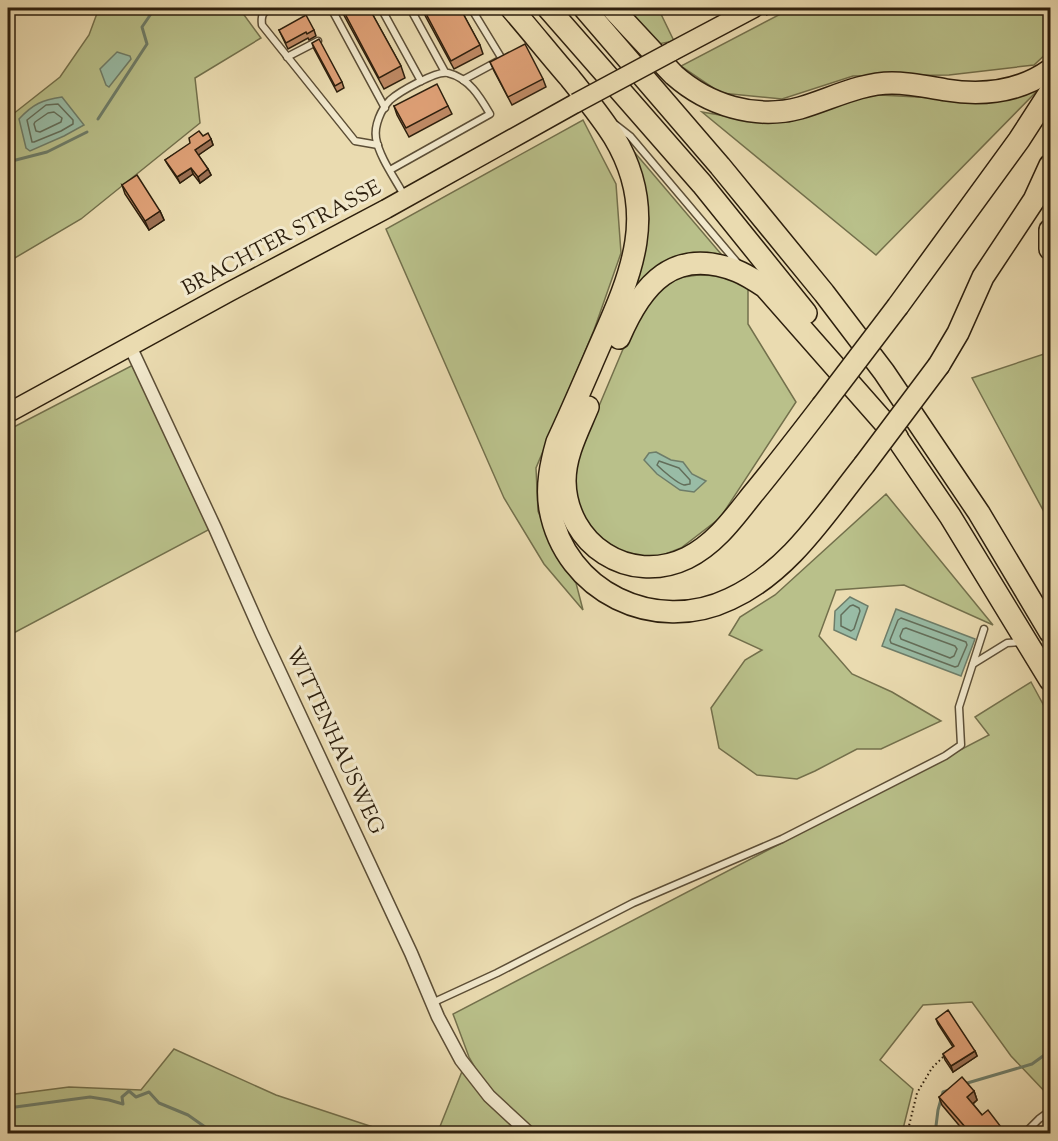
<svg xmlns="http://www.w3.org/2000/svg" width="1058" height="1141" font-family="'Sorts Mill Goudy',serif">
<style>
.green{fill:#b9c08a;stroke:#73704c;stroke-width:1.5}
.water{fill:#99bca6;stroke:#6e7d69;stroke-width:1.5}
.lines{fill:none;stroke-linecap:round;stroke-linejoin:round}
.shore{stroke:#636e5a;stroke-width:1.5}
.stream{stroke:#6e7d69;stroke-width:3}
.lane-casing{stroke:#5c4e36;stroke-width:9}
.street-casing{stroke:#5c4e36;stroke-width:15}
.primary-casing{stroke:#2d1f0d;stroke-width:21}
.highway-casing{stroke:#2d1f0d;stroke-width:24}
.path{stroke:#2d1f0d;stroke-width:2;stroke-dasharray:1.5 3;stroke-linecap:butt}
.lane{stroke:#f1e8cc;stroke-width:6}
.street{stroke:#f1e8cc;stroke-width:12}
.primary{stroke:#eadbb0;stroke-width:18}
.highway{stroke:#eadbb0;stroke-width:21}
.primary-bridge-casing{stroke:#2d1f0d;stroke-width:21;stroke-linecap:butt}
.highway-bridge-casing{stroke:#2d1f0d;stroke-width:24;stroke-linecap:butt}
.primary-bridge{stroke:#eadbb0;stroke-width:18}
.highway-bridge{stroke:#eadbb0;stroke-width:21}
.wall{fill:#bf8a65;stroke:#2d1f0d;stroke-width:1.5}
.shaded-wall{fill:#9b7053;stroke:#2d1f0d;stroke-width:1.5}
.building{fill:#dea076;stroke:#2d1f0d;stroke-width:1.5}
.labels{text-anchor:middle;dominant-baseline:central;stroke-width:6;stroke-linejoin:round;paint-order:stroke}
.street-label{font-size:21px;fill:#2d1f0d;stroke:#f1e8cc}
</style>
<rect width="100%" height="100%" fill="#eadbb0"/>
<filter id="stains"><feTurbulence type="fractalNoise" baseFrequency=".00333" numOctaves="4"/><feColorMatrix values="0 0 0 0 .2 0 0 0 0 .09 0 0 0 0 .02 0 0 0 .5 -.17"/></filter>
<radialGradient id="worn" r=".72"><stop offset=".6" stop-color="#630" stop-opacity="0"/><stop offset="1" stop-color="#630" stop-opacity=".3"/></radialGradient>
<g class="green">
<polygon points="99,8 239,8 261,38 195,78 200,123 81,219 8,262 8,118 60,77 89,35"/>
<polygon points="620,8 658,8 674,41 653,45"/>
<polygon points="792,8 1050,8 1050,50 1034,65 949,75 853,76 782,99 721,93 681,66"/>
<polygon points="1039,89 876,255 702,112 749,120 789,122 861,94 936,98 977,103"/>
<polygon points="583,120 616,184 621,253 594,330 536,468 538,511 557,558 576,583 583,610 544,564 504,498 386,229"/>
<polygon points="630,147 727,261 635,290 645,251 649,219 642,179"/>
<polygon points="698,275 727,276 748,285 748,324 796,402 720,518 681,548 650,560 618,554 600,542 575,502 574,471 583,444 634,323 651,295 671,279"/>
<polygon points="1050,352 1050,523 972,378"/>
<polygon points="135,364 212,528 8,636 8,430"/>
<polygon points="886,494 993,625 904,585 836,590 819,636 852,674 892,692 941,721 881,749 857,749 815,771 797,779 757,775 719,748 711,708 745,660 762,650 729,635 740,617 775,595"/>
<polygon points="1031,682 1050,717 1050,1097 1011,1056 972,1002 923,1005 880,1060 913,1089 902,1133 532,1133 481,1078 469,1057 453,1014 989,735 975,717"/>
<polygon points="174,1049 276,1095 391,1133 8,1133 8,1095 69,1087 141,1090"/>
<polygon points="463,1069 488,1099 520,1133 437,1134"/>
</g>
<g class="water">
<polygon points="117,52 130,56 131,59 109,87 106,85 100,69"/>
<path d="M 62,97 L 84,125 L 64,136 L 30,151 L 26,148 L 19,119 C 33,104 42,100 62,97 Z"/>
<polygon points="656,452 671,460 683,462 692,474 706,481 694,492 680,490 657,474 644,460 649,453"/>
<polygon points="850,597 868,606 856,640 834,630 835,611"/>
<polygon points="896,609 975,639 961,676 882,646"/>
</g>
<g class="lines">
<g class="shore">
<polygon points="58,104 73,120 73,124 61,131 34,142 32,142 27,120 46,105"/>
<polygon points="54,112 62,118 61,122 40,132 36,131 34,124 35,122 48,113"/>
<path d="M 659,461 L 679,468 L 690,480 L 690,484 C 688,484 686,485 684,485 C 678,484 662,470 657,465 Z"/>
<polygon points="853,605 859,608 860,611 854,629 851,631 841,626 841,615 850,606"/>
<polygon points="901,618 966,642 967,645 958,666 955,667 891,643 890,640 898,620"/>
<polygon points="906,628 955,646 957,649 954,656 950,658 901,639 900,636 903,629"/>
</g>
<g class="stream">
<polyline points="98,119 147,44 142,27 155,8"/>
<polyline points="8,162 47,152 87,132"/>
<polyline points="964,1084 1032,1064 1050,1051"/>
<polyline points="8,1108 90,1097 109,1100 123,1104 122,1097 129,1091 136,1097 149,1092 159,1103 188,1115 215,1134"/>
<polyline points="935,1134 938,1110 943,1092 949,1090"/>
</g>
<defs>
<g id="lane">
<path d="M 270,8 C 262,12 261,17 262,25 L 355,141 L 378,145"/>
<polyline points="331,8 385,108"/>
<polyline points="381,8 421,81"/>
<polyline points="410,8 445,72"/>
<polyline points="287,57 318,41"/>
<polyline points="463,80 502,59 471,8"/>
<polyline points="616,125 630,136 740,266"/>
<path d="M 390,170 L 490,114 C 480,97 469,78 448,73 C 437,70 399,92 390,100 C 381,109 374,126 376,138 C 379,157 396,180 405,197"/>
<polyline points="973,664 1007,643 1023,642"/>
<polyline points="432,1003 497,973 633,903 782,839 945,756 961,745 959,707 984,629"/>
<polyline points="1024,1134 1039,1119 1050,1111"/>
</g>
<polyline id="street" points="130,346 215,528 262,634 411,953 438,1017 461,1060 489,1096 530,1134"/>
<g id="primary">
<polyline points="671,52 754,8"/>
<polyline points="8,413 229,292 386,209 576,103"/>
</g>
<g id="highway">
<path d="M 511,8 C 531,31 550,55 570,78 C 585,97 601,116 614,137 C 659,212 632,273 600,345 C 586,377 572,410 557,442 C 551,463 546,486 550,509 C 565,592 655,635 730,599 C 789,572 825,514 864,465"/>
<polyline points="548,8 702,184 806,313"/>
<polyline points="584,8 720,166 824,293 884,372 979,513 1050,632"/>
<path d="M 612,8 C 625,22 639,37 652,51 C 659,59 666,67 674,75 C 708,105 755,120 800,108 C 831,99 860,83 892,83 C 910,83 928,87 946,90 C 984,96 1019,92 1050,70"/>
<polyline points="1050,230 1050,249"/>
<polyline points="898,306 1019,140 1050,92"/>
<path d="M 619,338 C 642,284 674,246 737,271 C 747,275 756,281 765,287 L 897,437"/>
<polyline points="939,365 958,333 983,277 1034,200 1050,165"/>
<path d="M 588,407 C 578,431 565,455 565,481 C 566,544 629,586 687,558 C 715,544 733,519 752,495 C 776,466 799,436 822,406"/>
<polyline points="888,425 950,516 1050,680"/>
</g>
</defs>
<use href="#lane" class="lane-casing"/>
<use href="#street" class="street-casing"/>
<use href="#primary" class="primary-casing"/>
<use href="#highway" class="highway-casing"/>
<g class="path">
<polyline points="766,15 781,8"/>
<polyline points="907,1134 917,1093 932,1068 946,1054"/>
</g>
<use href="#lane" class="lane"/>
<use href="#street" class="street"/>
<use href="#primary" class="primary"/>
<use href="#highway" class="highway"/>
<defs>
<polyline id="primary-bridge" points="576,103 671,52"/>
<g id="highway-bridge">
<polyline points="822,406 898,306"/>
<polyline points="864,465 939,365"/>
</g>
</defs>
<use href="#primary-bridge" class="primary-bridge-casing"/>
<use href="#highway-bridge" class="highway-bridge-casing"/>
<use href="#primary-bridge" class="primary-bridge"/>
<use href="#highway-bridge" class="highway-bridge"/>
</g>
<g class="wall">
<polygon points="340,8 369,8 401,66 405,78 384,89"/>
<polygon points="421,8 460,8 480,45 483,54 454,69"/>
<polygon points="279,30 314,30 316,36 309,40 308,38 288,49"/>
<polygon points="312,43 342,82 344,88 337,92 314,49"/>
<polygon points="490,62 543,79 546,87 512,105 494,71"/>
<polygon points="394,106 448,106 452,114 409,137 397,115"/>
<polygon points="203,136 211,139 213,145 198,155 208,169 211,175 200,183 193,174 180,183 168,165 165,160"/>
<polygon points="122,185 160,211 164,220 149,230 125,194"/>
<polygon points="936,1019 975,1051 977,1056 953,1072 945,1060 943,1054 953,1047 938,1024"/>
<polygon points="974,1091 977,1100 973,1104 982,1115 963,1130 942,1105 939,1097"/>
</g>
<g class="shaded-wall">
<polygon points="211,139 213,145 197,156 195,150"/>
<polygon points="191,168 193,174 180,183 177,177"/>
<polygon points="208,169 211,175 200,183 198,177"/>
<polygon points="160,211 164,220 149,230 145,221"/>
<polygon points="975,1051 977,1056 953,1072 951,1066"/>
<polygon points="974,1091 977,1100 970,1106 967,1097"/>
</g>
<g class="building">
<polygon points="342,8 369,8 401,66 379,78"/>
<polygon points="423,8 460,8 480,45 451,61"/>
<polygon points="306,15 314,30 307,34 306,32 286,43 279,30"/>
<polygon points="319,39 342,82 335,86 312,43"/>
<polygon points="525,44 543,79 508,97 490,62"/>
<polygon points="437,84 448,106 406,128 394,106"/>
<polygon points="199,131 203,136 208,133 211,139 195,150 208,169 198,177 191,168 177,177 165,160 190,143 189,138"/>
<polygon points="137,175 160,211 145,221 122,185"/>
<polygon points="948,1010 975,1051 951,1066 943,1054 954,1046 936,1019"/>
<polygon points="962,1077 974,1091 967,1097 982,1115 988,1110 1004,1131 1001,1134 958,1134 966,1128 939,1097"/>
</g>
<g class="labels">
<g class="street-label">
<text transform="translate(282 239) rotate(-28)">BRACHTER STRASSE</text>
<text transform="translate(334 741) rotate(65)">WITTENHAUSWEG</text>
</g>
</g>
<rect width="1058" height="1141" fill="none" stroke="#eadbb0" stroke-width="30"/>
<rect x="9" y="9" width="1040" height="1123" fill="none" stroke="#2d1f0d" stroke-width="3"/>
<rect x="15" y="15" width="1028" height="1111" fill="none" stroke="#2d1f0d" stroke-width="1.5"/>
<rect width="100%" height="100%" filter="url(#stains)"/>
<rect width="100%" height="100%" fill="url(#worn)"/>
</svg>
